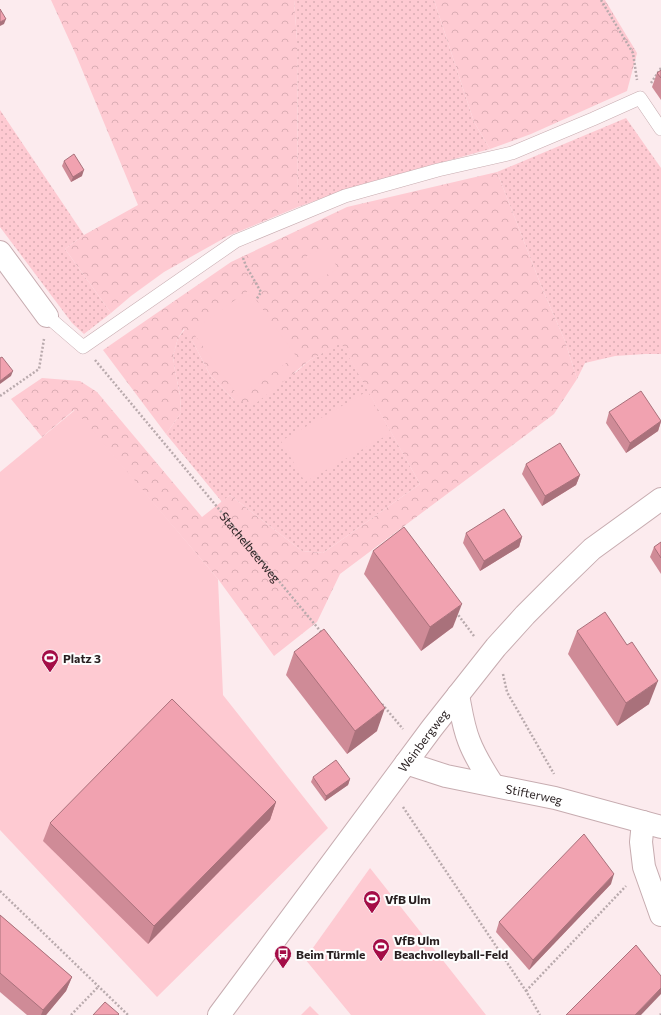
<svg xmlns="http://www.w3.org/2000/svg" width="661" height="1015" font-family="Commissioner,sans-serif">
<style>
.grass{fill:url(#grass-dots)}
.forest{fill:url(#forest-crowns)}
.pitch{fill:#fecad2}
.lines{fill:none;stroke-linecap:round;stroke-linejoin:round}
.service-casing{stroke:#c7acb0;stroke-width:14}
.minor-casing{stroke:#c7acb0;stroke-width:24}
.tertiary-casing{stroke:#c7acb0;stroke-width:24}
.path{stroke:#b9aaad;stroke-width:2.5;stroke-dasharray:2 2;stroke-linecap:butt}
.service{stroke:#fff;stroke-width:13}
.minor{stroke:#fff;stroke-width:22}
.tertiary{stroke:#fff;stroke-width:22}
.wall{fill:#cf8b97}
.shaded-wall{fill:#a9717b}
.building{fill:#f1a2b0;stroke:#a9717b}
.labels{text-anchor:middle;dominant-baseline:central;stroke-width:4;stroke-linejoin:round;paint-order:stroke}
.street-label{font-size:12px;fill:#271e1f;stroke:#fdfdfd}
.poi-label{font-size:12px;font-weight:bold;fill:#271e1f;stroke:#fdfdfd;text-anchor:start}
</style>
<defs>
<pattern id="grass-dots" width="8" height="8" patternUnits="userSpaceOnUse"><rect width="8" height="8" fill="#fecad2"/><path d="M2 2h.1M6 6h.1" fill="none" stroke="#daadb4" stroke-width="1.8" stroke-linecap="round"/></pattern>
<pattern id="forest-crowns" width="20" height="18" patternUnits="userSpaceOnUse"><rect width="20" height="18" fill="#fecad2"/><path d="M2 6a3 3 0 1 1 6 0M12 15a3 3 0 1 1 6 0" fill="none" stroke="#daadb4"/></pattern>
</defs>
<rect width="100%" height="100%" fill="#fcebee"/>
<g class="grass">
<polygon points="294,0 434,0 474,122 490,149 353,187 298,207 297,40"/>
<polygon points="0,110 84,235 65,249 111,313 84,334 72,323 0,227"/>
<polygon points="626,118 661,168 661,354 645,354 615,356 585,363 577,379 565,341 542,288 497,172"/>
<polygon points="185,329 194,344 210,375 234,400 296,372 310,360 341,342 420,484 323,553 302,551 230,495 222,502 166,434 181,413 180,395 175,371 173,356 178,338"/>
</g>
<g class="forest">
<polygon points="51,0 294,0 297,40 298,207 228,236 164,272 131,296 111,313 65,249 84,235 138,205 76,55"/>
<polygon points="434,0 605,0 637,53 627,91 531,134 490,149 474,122"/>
<polygon points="497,172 542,288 565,341 577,379 554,414 340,574 317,622 274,656 218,579 74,410 42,437 11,399 42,378 80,381 97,392 202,517 230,495 302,551 323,553 420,484 341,343 310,360 255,404 234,400 210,375 194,344 184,329 178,338 173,356 175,371 180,395 181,413 166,434 103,350 231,262 347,207"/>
</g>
<g class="pitch">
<polygon points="326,246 338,269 313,282 301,259"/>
<polygon points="249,290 296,356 239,397 192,331"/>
<polygon points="366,392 391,433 305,482 281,441"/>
<polygon points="75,410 218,579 223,695 328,828 157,997 0,830 0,472"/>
<polygon points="370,868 486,1015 351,1015 305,959"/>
<polygon points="310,1006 319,1015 301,1015"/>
</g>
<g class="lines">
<defs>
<polyline id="service" points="47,316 83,347 236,241 345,196 438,170 512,153 593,119 640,98 661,129"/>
<g id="minor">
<polyline points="0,252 47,316"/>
<path id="s2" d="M 406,763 L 446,776 L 555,798 L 661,827"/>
<polyline points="643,822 641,842 644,867 661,915"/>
</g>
<g id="tertiary">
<path d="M 458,695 C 461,710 463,726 469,741 C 475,757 484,771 493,785"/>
<path id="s3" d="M 219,1015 L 432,728 L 496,647 L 525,615 L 557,583 L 592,549 L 661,499"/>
</g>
</defs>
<use href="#service" class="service-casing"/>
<use href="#minor" class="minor-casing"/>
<use href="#tertiary" class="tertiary-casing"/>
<g class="path">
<polyline points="601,0 633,53 637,80"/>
<polyline points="651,83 661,68"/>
<polyline points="243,258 246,266 261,292 256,300"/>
<path id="s1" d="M 95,360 L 322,633"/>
<polyline points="0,396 39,369 44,339"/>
<polyline points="456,612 474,636"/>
<polyline points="503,674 507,692 554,774"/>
<polyline points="382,704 403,729"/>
<polyline points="403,807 526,991 540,1015"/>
<polyline points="0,891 128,1015"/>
<polyline points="526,991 626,886"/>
<polyline points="71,1015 98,987"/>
<polyline points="660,1015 661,1014"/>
</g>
<use href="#service" class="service"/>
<use href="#minor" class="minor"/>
<use href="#tertiary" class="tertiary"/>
</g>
<g class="wall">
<polygon points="661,70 661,100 652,87 657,73"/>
<polygon points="64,161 82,176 71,182 62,166"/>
<polygon points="609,412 661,421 661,422 658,431 626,453 606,423"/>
<polygon points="526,464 580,475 576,485 542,506 522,474"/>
<polygon points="466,533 522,537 519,547 480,571 463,543"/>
<polygon points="661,542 661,574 650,557 654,547"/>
<polygon points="373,551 453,627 421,651 364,574"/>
<polygon points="577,631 649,704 617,726 568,654"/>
<polygon points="294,652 377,731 347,754 286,675"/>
<polygon points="313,777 350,779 348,785 325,801 311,782"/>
<polygon points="276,802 270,820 148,944 43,841 50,823"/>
<polygon points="611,884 529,970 496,932 499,922"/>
<polygon points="0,915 72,977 66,991 46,1015 27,1015 0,992"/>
</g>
<g class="shaded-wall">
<polygon points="6,19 4,24 0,26 0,22"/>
<polygon points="84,170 82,176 71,182 73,177"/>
<polygon points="13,371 11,376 0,384 0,381"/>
<polygon points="661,421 658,431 626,453 630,443"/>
<polygon points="580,475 576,485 542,506 545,496"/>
<polygon points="522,537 519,547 480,571 484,561"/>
<polygon points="462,604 453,627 421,651 430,627"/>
<polygon points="658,681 649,704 617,726 626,703"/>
<polygon points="385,708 377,731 347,754 355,731"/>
<polygon points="350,779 348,785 325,801 326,796"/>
<polygon points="276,802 270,820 148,944 154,926"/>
<polygon points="614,874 611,884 529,970 533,960"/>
<polygon points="72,977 66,991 46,1015 41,1015 43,1010"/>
<polygon points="661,988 661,994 641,1015 635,1015"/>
</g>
<g class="building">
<polygon points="0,9 6,19 0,22"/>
<polygon points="661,70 661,78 657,73"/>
<polygon points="74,154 84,170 73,177 64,161"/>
<polygon points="2,357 13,371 0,381 0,358"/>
<polygon points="641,391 661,421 630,443 609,412"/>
<polygon points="560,443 580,475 545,496 526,464"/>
<polygon points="504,509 522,537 484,561 466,533"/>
<polygon points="404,527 462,604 430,627 373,551"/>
<polygon points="661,542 661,558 654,547"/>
<polygon points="605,612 627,645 632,642 658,681 626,703 577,631"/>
<polygon points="324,629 385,708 355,731 294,652"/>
<polygon points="172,699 276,802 154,926 50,823"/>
<polygon points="336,760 350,779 326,796 313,777"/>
<polygon points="584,834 614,874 533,960 499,922"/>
<polygon points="0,915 72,977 43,1010 0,973"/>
<polygon points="636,945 661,976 661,988 635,1015 566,1015"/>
<polygon points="105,1002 119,1014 118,1015 93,1015"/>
</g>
<defs>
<symbol id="stadium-pin" viewBox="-11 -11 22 30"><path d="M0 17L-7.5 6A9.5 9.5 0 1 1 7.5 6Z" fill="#a40d47" stroke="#fdfdfd"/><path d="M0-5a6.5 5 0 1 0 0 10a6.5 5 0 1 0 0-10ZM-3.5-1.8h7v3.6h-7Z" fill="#fff"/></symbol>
<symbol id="bus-pin" viewBox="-11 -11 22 30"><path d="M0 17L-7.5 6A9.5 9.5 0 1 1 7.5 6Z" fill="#a40d47" stroke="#fdfdfd"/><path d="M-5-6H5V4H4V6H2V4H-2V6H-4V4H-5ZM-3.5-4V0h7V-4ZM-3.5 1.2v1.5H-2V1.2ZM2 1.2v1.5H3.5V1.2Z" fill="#fff"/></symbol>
</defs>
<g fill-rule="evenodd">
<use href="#stadium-pin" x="40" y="648" width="20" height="27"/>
<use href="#stadium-pin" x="362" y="889" width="20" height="27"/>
<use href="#stadium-pin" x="371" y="937" width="20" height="27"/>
<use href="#bus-pin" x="273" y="944" width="20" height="27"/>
</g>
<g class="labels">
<g class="street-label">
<text stroke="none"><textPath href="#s1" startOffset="243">Stachelbeerweg</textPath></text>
<text stroke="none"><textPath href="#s3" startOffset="342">Weinbergweg</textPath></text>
<text stroke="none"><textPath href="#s2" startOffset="132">Stifterweg</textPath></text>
</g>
<g class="poi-label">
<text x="63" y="658">Platz 3</text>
<text x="385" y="899">VfB Ulm</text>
<text x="394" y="940">VfB Ulm<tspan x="394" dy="14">Beachvolleyball-Feld</tspan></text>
<text x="296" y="954">Beim Türmle</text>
</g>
</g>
</svg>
